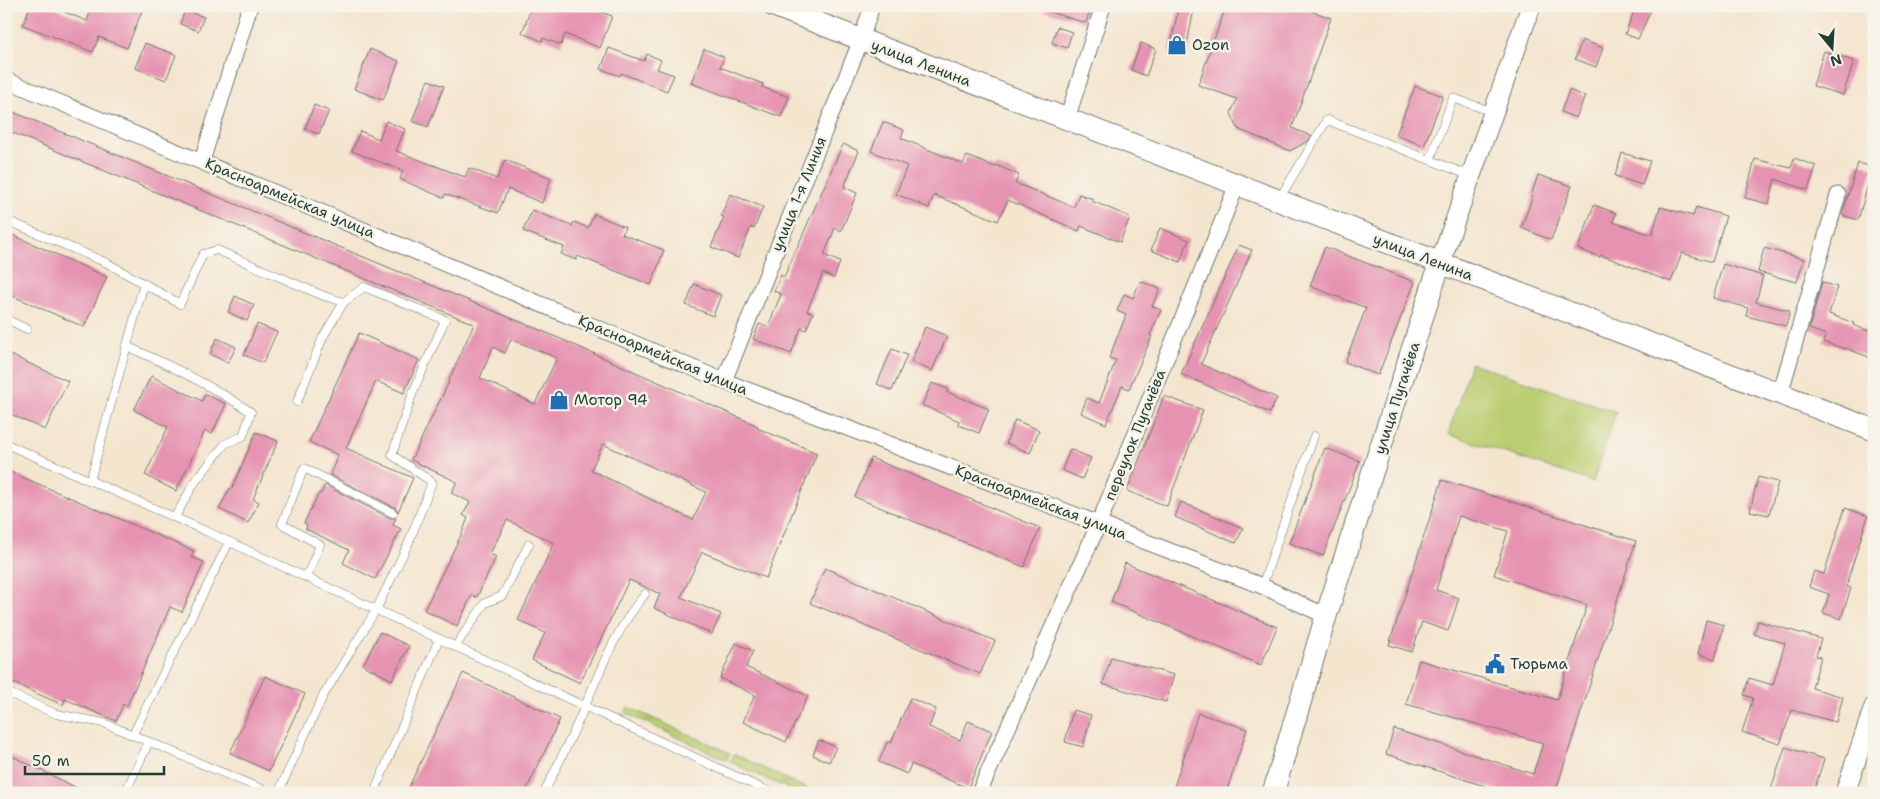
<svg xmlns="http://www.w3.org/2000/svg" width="1880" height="799" font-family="'Shantell Sans',sans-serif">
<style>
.grass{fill:url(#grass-tufts);stroke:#6c8552}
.park{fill:#bacd70;stroke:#6c8552}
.building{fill:#e693b1;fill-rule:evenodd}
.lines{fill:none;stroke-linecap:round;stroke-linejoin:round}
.service-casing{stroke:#6a786a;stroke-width:9}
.minor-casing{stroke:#6a786a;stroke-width:17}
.tertiary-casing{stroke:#6a786a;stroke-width:21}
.secondary-casing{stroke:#6a786a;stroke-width:23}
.service{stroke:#fff;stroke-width:8}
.minor{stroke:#fff;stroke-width:15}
.tertiary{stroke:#fff;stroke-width:19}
.secondary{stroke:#fff;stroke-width:21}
.labels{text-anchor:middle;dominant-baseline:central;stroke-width:5;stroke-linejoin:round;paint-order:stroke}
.poi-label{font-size:15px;fill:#1f3d34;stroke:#f7f3e8;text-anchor:start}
.street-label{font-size:15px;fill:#1f3d34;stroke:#f7f3e8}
</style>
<defs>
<pattern id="grass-tufts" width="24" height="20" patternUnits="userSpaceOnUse" patternTransform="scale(1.25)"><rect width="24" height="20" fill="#bacd70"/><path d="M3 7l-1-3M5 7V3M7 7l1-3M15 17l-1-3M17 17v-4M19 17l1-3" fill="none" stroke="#97a85d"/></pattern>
</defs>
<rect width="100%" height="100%" fill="#f7f3e8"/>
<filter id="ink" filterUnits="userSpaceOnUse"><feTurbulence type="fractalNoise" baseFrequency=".02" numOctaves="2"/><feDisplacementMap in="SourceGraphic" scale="10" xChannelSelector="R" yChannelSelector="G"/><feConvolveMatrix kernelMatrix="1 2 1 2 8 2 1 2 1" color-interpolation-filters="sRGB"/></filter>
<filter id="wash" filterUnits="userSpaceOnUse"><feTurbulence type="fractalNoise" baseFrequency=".0096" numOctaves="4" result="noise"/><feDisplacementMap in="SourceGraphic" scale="20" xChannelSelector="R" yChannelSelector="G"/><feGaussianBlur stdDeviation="1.12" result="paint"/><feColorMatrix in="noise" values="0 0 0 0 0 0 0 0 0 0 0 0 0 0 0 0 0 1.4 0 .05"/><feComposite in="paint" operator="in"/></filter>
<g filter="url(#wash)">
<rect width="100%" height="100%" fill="#f4e5cf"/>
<g class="grass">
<polygon points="628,707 730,753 727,760 625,713"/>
<polygon points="734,754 816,793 798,793 730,762"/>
</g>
<polygon class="park" points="1471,363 1616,412 1593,482 1448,434"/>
<g id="blocks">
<g class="building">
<polygon points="30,6 50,6 87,21 92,6 144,6 127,48 99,37 93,52 23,25"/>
<polygon points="532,6 587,6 612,16 600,48 565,34 561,45 543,38 542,41 522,33"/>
<polygon points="1043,6 1091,6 1086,23 1043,10"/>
<polygon points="1179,6 1194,9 1185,55 1169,52"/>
<polygon points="1226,6 1298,6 1331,18 1292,128 1311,136 1308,141 1290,151 1238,129 1231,113 1237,99 1198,85"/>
<polygon points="1636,6 1642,6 1651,10 1638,39 1625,34"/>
<polygon points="185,10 204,17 198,31 180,24"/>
<polygon points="1057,27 1072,32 1067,48 1052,43"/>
<polygon points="1582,40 1603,48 1596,67 1575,59"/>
<polygon points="145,43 176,55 166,80 135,68"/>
<polygon points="1141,43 1156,49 1146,76 1131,70"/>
<polygon points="609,48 644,61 647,54 661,60 657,69 674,75 667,91 621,73 620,76 601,69"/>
<polygon points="370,49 399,61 383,100 354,89"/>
<polygon points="704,49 724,57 720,67 763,84 762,87 789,97 781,117 691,83"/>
<polygon points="1824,51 1854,61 1843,95 1813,86"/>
<polygon points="428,80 444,86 428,127 412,121"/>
<polygon points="1415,86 1443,96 1424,146 1396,135"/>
<polygon points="1569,90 1585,96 1576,118 1561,112"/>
<polygon points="314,105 329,111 319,134 305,129"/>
<path d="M 6,109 L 547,333 L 758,426 L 757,428 L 817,453 L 766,578 L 702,552 L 681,597 L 721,614 L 712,634 L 654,608 L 660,594 L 629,580 L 580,683 L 532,660 L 545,633 L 518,620 L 554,543 L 507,520 L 490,554 L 496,557 L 477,597 L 472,595 L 457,626 L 424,610 L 462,533 L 468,518 L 463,515 L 470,502 L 451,493 L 457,482 L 411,460 L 449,382 L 448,382 L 474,324 L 6,130 ZM 511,339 L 557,358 L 535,404 L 480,378 L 493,347 L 505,353 ZM 603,444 L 706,492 L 693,520 L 591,470 Z"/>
<polygon points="386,121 405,129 396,151 465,177 469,168 497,179 505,160 551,178 542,203 508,189 498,213 445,194 444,198 425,190 400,179 403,171 352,151 360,131 379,139"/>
<polygon points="883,122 904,130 901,138 963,164 967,156 995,167 996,165 1019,175 1015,183 1074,207 1079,194 1093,199 1092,201 1130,217 1120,242 1081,226 1079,231 1008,200 998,221 934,195 929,208 896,194 907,166 871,151"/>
<polygon points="843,144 859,151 844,187 857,193 841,231 835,228 824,255 840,262 834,278 823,273 807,311 813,313 806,330 801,328 791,354 753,339 759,324 768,327 781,294 774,291 781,275 784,277"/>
<polygon points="1622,153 1650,161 1642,185 1615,176"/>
<polygon points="1794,158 1816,166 1808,190 1775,179 1769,204 1745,198 1755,159 1791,168"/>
<polygon points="1858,163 1873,167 1858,220 1842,215"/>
<polygon points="1538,175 1572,186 1551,240 1521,228 1533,196 1531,196"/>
<polygon points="730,194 763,207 754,229 751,227 738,258 711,247 724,217 721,216"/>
<polygon points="1594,205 1616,213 1613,222 1652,235 1660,207 1693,216 1696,207 1726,216 1712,262 1682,253 1671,282 1601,255 1600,257 1578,249"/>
<polygon points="532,210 572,226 574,222 588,228 594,214 625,227 622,234 664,250 651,285 578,256 576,260 561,254 564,247 523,231"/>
<polygon points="1160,228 1189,240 1180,262 1151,250"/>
<polygon points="6,232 107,277 84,327 6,293"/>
<polygon points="1239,245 1252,250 1201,364 1277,398 1270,413 1181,374"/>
<polygon points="1325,247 1415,282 1378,375 1345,362 1366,308 1310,286"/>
<polygon points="1764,248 1804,259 1797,282 1758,272"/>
<polygon points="1723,264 1763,276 1756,302 1790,311 1786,326 1746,316 1748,308 1713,298"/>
<polygon points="1140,281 1160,289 1152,306 1161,310 1150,335 1152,336 1129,389 1122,386 1106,424 1081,413 1087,398 1099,403 1116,360 1109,358 1126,315 1117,311 1124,294 1133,298"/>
<polygon points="1822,282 1837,287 1829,314 1854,323 1853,325 1874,333 1874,359 1845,348 1845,349 1823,342 1826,335 1809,329"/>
<polygon points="694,284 721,295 713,316 686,305"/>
<polygon points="235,296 254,305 247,321 228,312"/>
<polygon points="257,324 277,332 263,363 244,355"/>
<polygon points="925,327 947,336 932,371 911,362"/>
<polygon points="359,333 419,360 404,393 376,381 346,448 413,478 398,512 396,508 330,475 338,455 309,442"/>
<polygon points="217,338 236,347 228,363 210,354"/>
<polygon points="892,349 907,355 892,391 877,384"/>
<polygon points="6,353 68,381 45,430 6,412"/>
<polygon points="151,376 202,401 205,394 226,404 212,434 205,431 176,491 145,475 168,427 134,410"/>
<polygon points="932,383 948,389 947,392 989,409 979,433 958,425 959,421 922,405"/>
<polygon points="1164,396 1203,410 1167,506 1127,491"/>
<polygon points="1015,420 1039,430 1030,453 1006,443"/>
<polygon points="256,432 278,441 253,499 259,502 248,523 219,509 230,488 232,489"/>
<polygon points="1325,448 1360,461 1323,556 1289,543"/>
<polygon points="1070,449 1091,458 1082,479 1062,470"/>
<polygon points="871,458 1040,528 1024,567 855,497"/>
<polygon points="6,470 194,551 191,557 204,562 182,612 170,607 127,706 123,704 116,721 65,699 63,705 6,680"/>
<polygon points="1758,477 1778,482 1769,515 1750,511"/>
<polygon points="1442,480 1636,541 1555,793 1506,793 1386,754 1394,729 1533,774 1543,743 1406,704 1419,660 1557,700 1587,605 1494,575 1508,531 1459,516 1436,590 1459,598 1448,631 1422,622 1412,652 1389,645"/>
<polygon points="325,485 390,518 396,518 393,525 401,529 375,579 343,563 349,550 306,529 307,525 304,523 319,493 321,494"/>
<polygon points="1181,502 1243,528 1236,543 1175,517"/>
<polygon points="1845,508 1868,516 1847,582 1849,582 1847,587 1851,588 1841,619 1823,613 1829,594 1809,587 1814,571 1824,574"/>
<polygon points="1125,563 1277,627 1261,665 1111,602"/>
<polygon points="825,568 995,641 980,674 810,603"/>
<polygon points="1706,620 1724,625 1715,659 1698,654"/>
<polygon points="1758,621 1821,639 1816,656 1821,657 1812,688 1843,697 1836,722 1792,710 1780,744 1742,732 1753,698 1744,695 1749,678 1773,685 1785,643 1754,634"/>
<polygon points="380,632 409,646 392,680 363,665"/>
<polygon points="736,643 753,651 746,667 808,696 786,742 743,722 755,695 720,678"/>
<polygon points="1111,657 1174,675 1166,702 1103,684"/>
<polygon points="463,673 560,719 525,793 406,793"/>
<polygon points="265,676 305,694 269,771 230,753"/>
<polygon points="910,698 936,709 929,727 960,740 968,721 992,731 968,788 911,764 907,774 879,762 887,742 891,743"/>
<polygon points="1073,710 1091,715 1083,747 1065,742"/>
<polygon points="1198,713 1247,729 1226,793 1172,793"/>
<polygon points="819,740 836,747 829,762 813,755"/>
<polygon points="1785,747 1824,759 1813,793 1770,793"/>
<polygon points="6,753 87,793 6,793"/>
</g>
</g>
</g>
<g filter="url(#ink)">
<use href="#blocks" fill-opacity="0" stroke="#6a786a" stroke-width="1"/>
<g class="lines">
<defs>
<g id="service">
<polyline points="1471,176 1430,160 1453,98 1493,112"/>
<polyline points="1279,199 1327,120 1430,160"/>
<polyline points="6,220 107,263 180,304 203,254 217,250 324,296 344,302"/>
<polyline points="6,319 27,329"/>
<path d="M 126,346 C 170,365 212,386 251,412 L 243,436 L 225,444 L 195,482 L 175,517"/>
<polyline points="6,444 208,532 772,793"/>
<polyline points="90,481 144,283"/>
<polyline points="306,577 320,545 282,524 304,468 393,513"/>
<polyline points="1262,586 1314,436"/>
<polyline points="455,647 485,603 502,596 529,544"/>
<polyline points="6,692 56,714 104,723 271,793"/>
<polyline points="133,734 229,542"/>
<polyline points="125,793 148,744"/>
<polyline points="278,793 323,696 376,610 409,542 432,482 392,455 413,392 445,320 364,287 344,302 323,337 297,402"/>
<polyline points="374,793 439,639"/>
<path d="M 544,793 C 558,764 573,735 585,706 C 602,666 617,628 645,594"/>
</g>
<g id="minor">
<polyline points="6,80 724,381 1262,586 1326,616"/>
<polyline points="1067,119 1103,6"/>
<polyline points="202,161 250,6"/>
<polyline points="724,381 861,40 872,6"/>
<polyline points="1780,394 1838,195"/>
<polyline points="979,793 1099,523 1237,185"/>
</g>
<g id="tertiary">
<polyline points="1440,263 1531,6"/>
<polyline points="1845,793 1874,707"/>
</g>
<g id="secondary">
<polyline points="774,6 1874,430"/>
<polyline points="1273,793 1326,616 1440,263"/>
</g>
</defs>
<use href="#service" class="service-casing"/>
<use href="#minor" class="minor-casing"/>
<use href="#tertiary" class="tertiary-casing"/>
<use href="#secondary" class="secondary-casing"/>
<use href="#service" class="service"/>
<use href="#minor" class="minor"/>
<use href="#tertiary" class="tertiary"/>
<use href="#secondary" class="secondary"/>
</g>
</g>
<defs>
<symbol id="shop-bare" viewBox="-9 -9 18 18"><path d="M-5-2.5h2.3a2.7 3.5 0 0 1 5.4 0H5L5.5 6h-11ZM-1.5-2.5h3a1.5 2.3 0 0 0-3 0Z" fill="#1f6fb2" stroke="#f7f3e8" stroke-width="2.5" paint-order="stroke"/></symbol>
<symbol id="civic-bare" viewBox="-9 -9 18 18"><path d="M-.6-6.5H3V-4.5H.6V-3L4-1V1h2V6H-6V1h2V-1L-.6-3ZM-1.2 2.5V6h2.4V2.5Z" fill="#1f6fb2" stroke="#f7f3e8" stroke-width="2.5" paint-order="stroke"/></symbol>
</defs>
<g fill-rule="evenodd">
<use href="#shop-bare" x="1163" y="31" width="28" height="28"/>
<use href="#shop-bare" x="545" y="386" width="28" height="28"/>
<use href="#civic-bare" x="1481" y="650" width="28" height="28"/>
</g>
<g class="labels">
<g class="poi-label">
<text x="1192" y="45">Ozon</text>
<text x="574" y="400">Мотор 94</text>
<text x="1510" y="664">Тюрьма</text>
</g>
<g class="street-label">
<text transform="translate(921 63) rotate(21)">улица Ленина</text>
<text transform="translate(799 194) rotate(-68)">улица 1-я Линия</text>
<text transform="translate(290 198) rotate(23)">Красноармейская улица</text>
<text transform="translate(1423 257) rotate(21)">улица Ленина</text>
<text transform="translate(663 355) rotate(23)">Красноармейская улица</text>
<text transform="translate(1397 398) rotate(-72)">улица Пугачёва</text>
<text transform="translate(1135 435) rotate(-68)">переулок Пугачёва</text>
<text transform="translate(1041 502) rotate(21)">Красноармейская улица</text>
</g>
</g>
<rect width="1880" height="799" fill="none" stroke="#f7f3e8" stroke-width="25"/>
<g transform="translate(1832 48) rotate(162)" stroke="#f7f3e8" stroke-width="4" paint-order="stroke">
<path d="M0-4L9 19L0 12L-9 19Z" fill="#1f3d34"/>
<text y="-8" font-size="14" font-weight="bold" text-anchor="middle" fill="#1f3d34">N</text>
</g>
<path d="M25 766v8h139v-8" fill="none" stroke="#1f3d34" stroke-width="2.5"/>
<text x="32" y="766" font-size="15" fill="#1f3d34" stroke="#f7f3e8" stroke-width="4" paint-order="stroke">50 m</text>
</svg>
